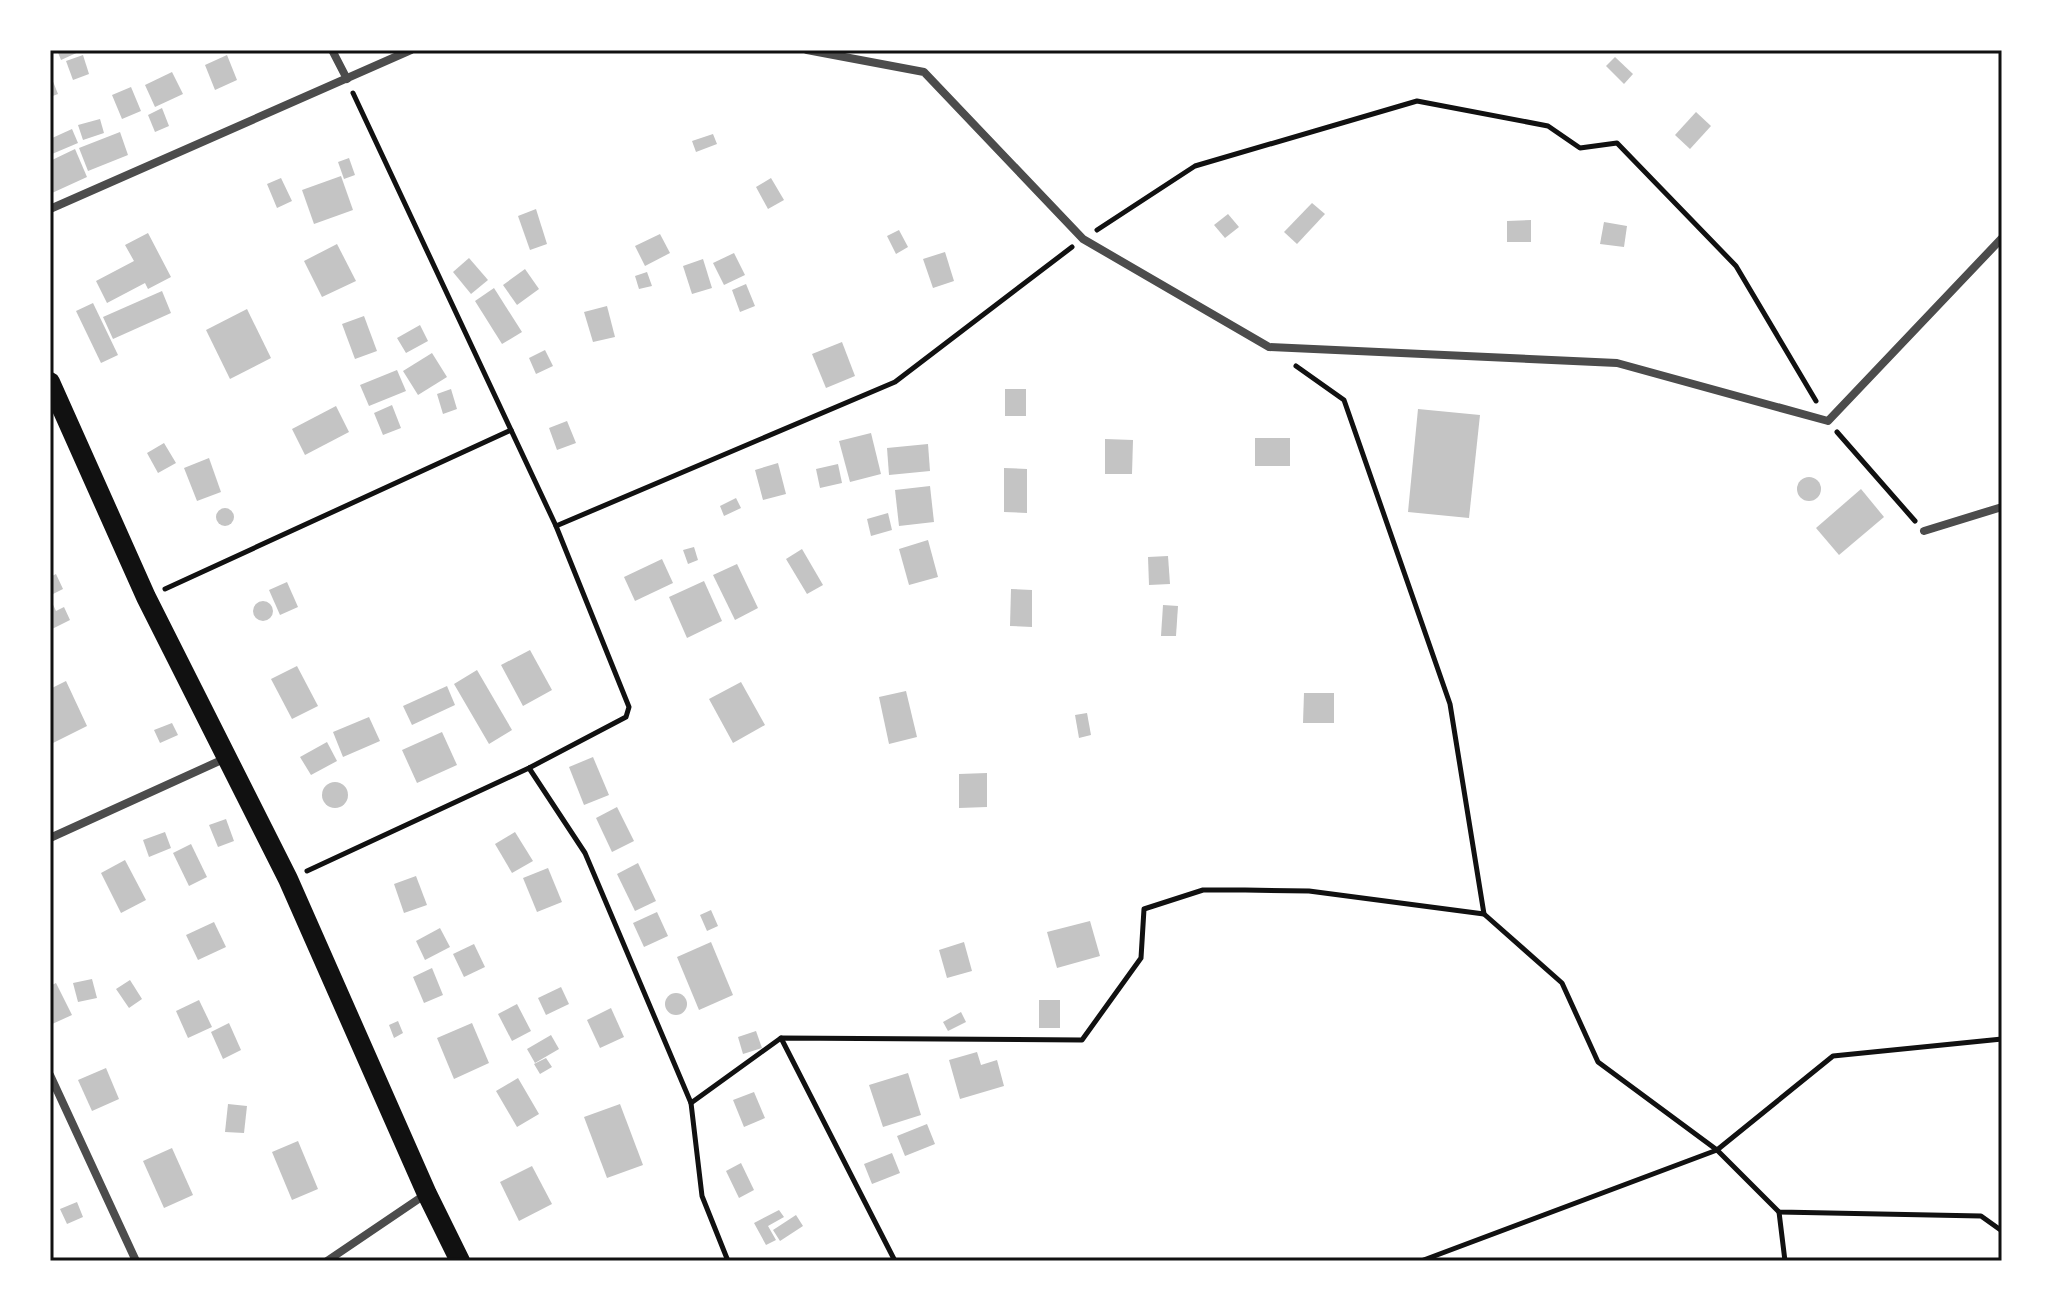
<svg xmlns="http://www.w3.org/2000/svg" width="2052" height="1311" font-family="Raleway,sans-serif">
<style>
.building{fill:#c4c4c4}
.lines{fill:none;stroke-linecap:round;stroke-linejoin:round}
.path{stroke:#111;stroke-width:5}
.minor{stroke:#4c4c4c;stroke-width:8}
.primary{stroke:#111;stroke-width:20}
.neatline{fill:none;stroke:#111;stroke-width:3}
</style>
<rect width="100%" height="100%" fill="#fff"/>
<g class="building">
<polygon points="57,50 83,50 61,60"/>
<polygon points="83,55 89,74 73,80 66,61"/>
<polygon points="227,55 237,80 215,90 205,65"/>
<polygon points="1615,57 1633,74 1624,84 1606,66"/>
<polygon points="172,72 183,94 155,107 145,85"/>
<polygon points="50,74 58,94 50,97"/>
<polygon points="131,87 141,111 122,119 112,95"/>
<polygon points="162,108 169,126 155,132 148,115"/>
<polygon points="1696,112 1711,126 1690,149 1675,135"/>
<polygon points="100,119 104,133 83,140 78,125"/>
<polygon points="72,129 78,143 52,154 50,139"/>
<polygon points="120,132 128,155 88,171 79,148"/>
<polygon points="713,134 717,144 696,152 692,141"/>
<polygon points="75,149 87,177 52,193 50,161"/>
<polygon points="349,158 355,175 344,179 338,162"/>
<polygon points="341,176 353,210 314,224 302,190"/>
<polygon points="281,178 292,201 277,208 267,184"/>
<polygon points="771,178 784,200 768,209 756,187"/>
<polygon points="1312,203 1325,214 1297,244 1284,232"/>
<polygon points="536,209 547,244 530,250 518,216"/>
<polygon points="1228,214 1239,227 1225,238 1214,225"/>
<polygon points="1531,220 1531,242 1507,242 1507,221"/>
<polygon points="1604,222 1627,226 1624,247 1600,244"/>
<polygon points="899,230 908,247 896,254 887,236"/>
<polygon points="148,233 171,277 148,289 145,283 107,303 96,281 134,261 125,245"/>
<polygon points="660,234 670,253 645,266 635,246"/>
<polygon points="337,244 356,281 322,297 304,261"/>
<polygon points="945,252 954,281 933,288 923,259"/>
<polygon points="734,253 745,275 724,285 713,263"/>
<polygon points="469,258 488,280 471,294 453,272"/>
<polygon points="703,259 712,288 692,294 683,266"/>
<polygon points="525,269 539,289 517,305 503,285"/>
<polygon points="647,272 652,286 639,289 635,276"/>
<polygon points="746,284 755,306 740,312 732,290"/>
<polygon points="494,288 522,332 502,344 475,301"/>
<polygon points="162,291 171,313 113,339 103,317"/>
<polygon points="93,303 118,355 101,363 76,311"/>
<polygon points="607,306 615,337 593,342 584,312"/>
<polygon points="247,309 271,358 230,379 206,330"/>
<polygon points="364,316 377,351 355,359 342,324"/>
<polygon points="420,325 428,341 406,353 397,338"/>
<polygon points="842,342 855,376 826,388 812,354"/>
<polygon points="545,350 553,366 536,374 529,358"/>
<polygon points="432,353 447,377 418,395 403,371"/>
<polygon points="397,370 406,391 369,406 360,385"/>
<polygon points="451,389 457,409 443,414 437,394"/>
<rect x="1005" y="389" width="21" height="27"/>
<polygon points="392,405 401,428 383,435 374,413"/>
<polygon points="336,406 349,432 305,455 292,429"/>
<polygon points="1418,409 1480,415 1469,518 1408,512"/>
<polygon points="567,421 576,443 557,450 549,428"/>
<polygon points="871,433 881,474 850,482 839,441"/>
<rect x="1255" y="438" width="35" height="28"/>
<polygon points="1105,439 1133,440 1132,474 1105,474"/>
<polygon points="164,443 176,463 158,473 147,453"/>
<polygon points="928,444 930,471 889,475 887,448"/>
<polygon points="209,458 221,492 197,501 184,468"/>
<polygon points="778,463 786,494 763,500 755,470"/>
<polygon points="838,464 842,483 820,488 816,469"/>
<polygon points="1004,468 1027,469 1027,513 1004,512"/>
<circle cx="1809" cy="489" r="12"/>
<polygon points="930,486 934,522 899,526 895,490"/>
<polygon points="1861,489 1884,517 1839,555 1816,528"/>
<polygon points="736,498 741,508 724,516 720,506"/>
<circle cx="225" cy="517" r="9"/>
<polygon points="888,513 892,530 871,536 867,519"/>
<polygon points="928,540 938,577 909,585 899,549"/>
<polygon points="694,547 698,560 688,564 683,550"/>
<polygon points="802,549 823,585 807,594 786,559"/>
<polygon points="1168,556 1170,584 1149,585 1148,557"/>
<polygon points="662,559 673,583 635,601 624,577"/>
<polygon points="737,564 758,608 735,620 713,575"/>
<polygon points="56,574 63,589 51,595 50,577"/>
<polygon points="704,581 722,621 687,638 669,597"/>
<polygon points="287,582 298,607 280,615 269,590"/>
<polygon points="1011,589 1032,590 1032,627 1010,626"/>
<polygon points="50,598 56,611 64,607 70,620 50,630"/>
<circle cx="263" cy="611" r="10"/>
<polygon points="1163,605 1178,606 1176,636 1161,636"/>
<polygon points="530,650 552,690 523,706 501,665"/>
<polygon points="297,666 318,706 292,719 271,679"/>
<polygon points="477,670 512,730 489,744 454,684"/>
<polygon points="66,681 87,726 53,743 50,737 50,689"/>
<polygon points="741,682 765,725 733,743 709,699"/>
<polygon points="447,686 455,705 412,725 403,706"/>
<polygon points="906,691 917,737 889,744 879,697"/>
<polygon points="1304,693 1334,693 1334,723 1303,723"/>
<polygon points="1087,713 1091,735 1079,738 1075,715"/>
<polygon points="369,717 380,741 343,757 333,732"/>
<polygon points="172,723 178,735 160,743 154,730"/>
<polygon points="442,732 457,765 417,783 402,750"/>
<polygon points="327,742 337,761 311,775 300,757"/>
<polygon points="593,757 609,795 584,805 569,767"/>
<polygon points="987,773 987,807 959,808 959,774"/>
<circle cx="335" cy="795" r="13"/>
<polygon points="617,807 634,841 612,852 596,818"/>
<polygon points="226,819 234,841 218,847 209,825"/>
<polygon points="165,832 171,848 149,857 143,840"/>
<polygon points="515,832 533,861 512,873 495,844"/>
<polygon points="191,844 207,877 189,886 173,853"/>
<polygon points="125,860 146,900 121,913 101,873"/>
<polygon points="638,863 656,901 635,911 617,874"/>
<polygon points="548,868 562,902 537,912 523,878"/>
<polygon points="416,876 427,905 404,913 394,884"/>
<polygon points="711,910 718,926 707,931 700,915"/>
<polygon points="657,912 668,936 644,947 633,923"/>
<polygon points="1090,921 1100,956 1057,968 1047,932"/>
<polygon points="214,922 226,947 198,960 186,935"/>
<polygon points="440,928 450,947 425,960 416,941"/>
<polygon points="711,942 733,995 699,1010 677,957"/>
<polygon points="964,942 972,971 947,978 939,950"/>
<polygon points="474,944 485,967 464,977 453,954"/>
<polygon points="432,968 443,995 424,1003 413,977"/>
<polygon points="92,979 97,998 78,1002 73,983"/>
<polygon points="130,980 142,999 129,1008 116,989"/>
<polygon points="56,983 72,1015 50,1025 50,986"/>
<polygon points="561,987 569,1004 546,1015 538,998"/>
<circle cx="676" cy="1004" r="11"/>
<polygon points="199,1000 212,1027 188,1038 176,1011"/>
<rect x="1039" y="1000" width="21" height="28"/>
<polygon points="517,1004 531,1031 512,1041 498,1014"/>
<polygon points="611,1008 624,1037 600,1048 587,1020"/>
<polygon points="961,1012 966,1022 948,1031 943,1022"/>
<polygon points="398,1021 403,1033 394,1038 389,1025"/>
<polygon points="229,1023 241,1050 223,1059 211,1032"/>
<polygon points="472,1023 489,1063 454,1079 437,1038"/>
<polygon points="756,1031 762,1048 743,1054 738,1037"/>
<polygon points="551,1035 559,1049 535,1063 527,1049"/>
<polygon points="977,1052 981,1065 997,1060 1004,1086 960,1099 949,1060"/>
<polygon points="546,1058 552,1067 540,1074 534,1064"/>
<polygon points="106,1068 119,1099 92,1111 78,1080"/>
<polygon points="908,1073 921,1115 883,1127 869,1085"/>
<polygon points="518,1078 539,1114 517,1127 496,1091"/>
<polygon points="754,1092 765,1118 744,1127 733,1100"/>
<polygon points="228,1104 247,1106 244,1133 225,1132"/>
<polygon points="620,1104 643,1165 607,1178 584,1117"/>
<polygon points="927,1124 935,1144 905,1156 897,1136"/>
<polygon points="298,1141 318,1189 292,1200 272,1152"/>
<polygon points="172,1148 193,1195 164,1208 143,1161"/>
<polygon points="892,1153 900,1173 872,1184 864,1164"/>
<polygon points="741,1163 754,1190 739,1198 726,1171"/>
<polygon points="532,1166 552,1204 519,1221 500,1182"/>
<polygon points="77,1202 83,1217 67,1224 60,1209"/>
<polygon points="779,1210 784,1217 768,1226 776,1240 766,1245 754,1223"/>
<polygon points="796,1215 803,1226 780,1241 773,1230"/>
</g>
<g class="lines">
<g class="path">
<polyline points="1097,230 1195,166 1417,101 1548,126 1580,148 1617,143 1736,266 1816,401"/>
<polyline points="1296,366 1344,400 1450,704 1484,914"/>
<polyline points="1837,432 1915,521"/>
<polyline points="556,526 895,382 1072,247"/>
<polyline points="165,589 511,430"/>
<polyline points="529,768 585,853 691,1103 702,1196 728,1261"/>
<polyline points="307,871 529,768 626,717 629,707 556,526 353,93"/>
<polyline points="781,1038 895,1261"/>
<polyline points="691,1103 781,1038 1082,1040 1141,958 1144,909 1203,890 1245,890 1309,891 1484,914 1562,983 1598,1062 1717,1150 1779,1212 1981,1216 2002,1231"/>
<polyline points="1779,1212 1785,1261"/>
<polyline points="1421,1261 1717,1150 1833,1056 2002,1039"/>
</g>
<g class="minor">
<polyline points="332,50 347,79"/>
<polyline points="807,50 924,72 1083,239 1269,347 1617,363 1828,421 2002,238"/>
<polyline points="50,209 411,50"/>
<polyline points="1924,531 2002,507"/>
<polyline points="50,838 226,758"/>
<polyline points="50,1075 136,1261"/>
<polyline points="327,1261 426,1194"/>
</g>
<polyline class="primary" points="50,382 146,597 288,879 427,1194 460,1261"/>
</g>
<rect width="2052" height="1311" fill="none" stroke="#ffffff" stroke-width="104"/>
<rect x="52" y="52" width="1948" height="1207" class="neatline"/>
</svg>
